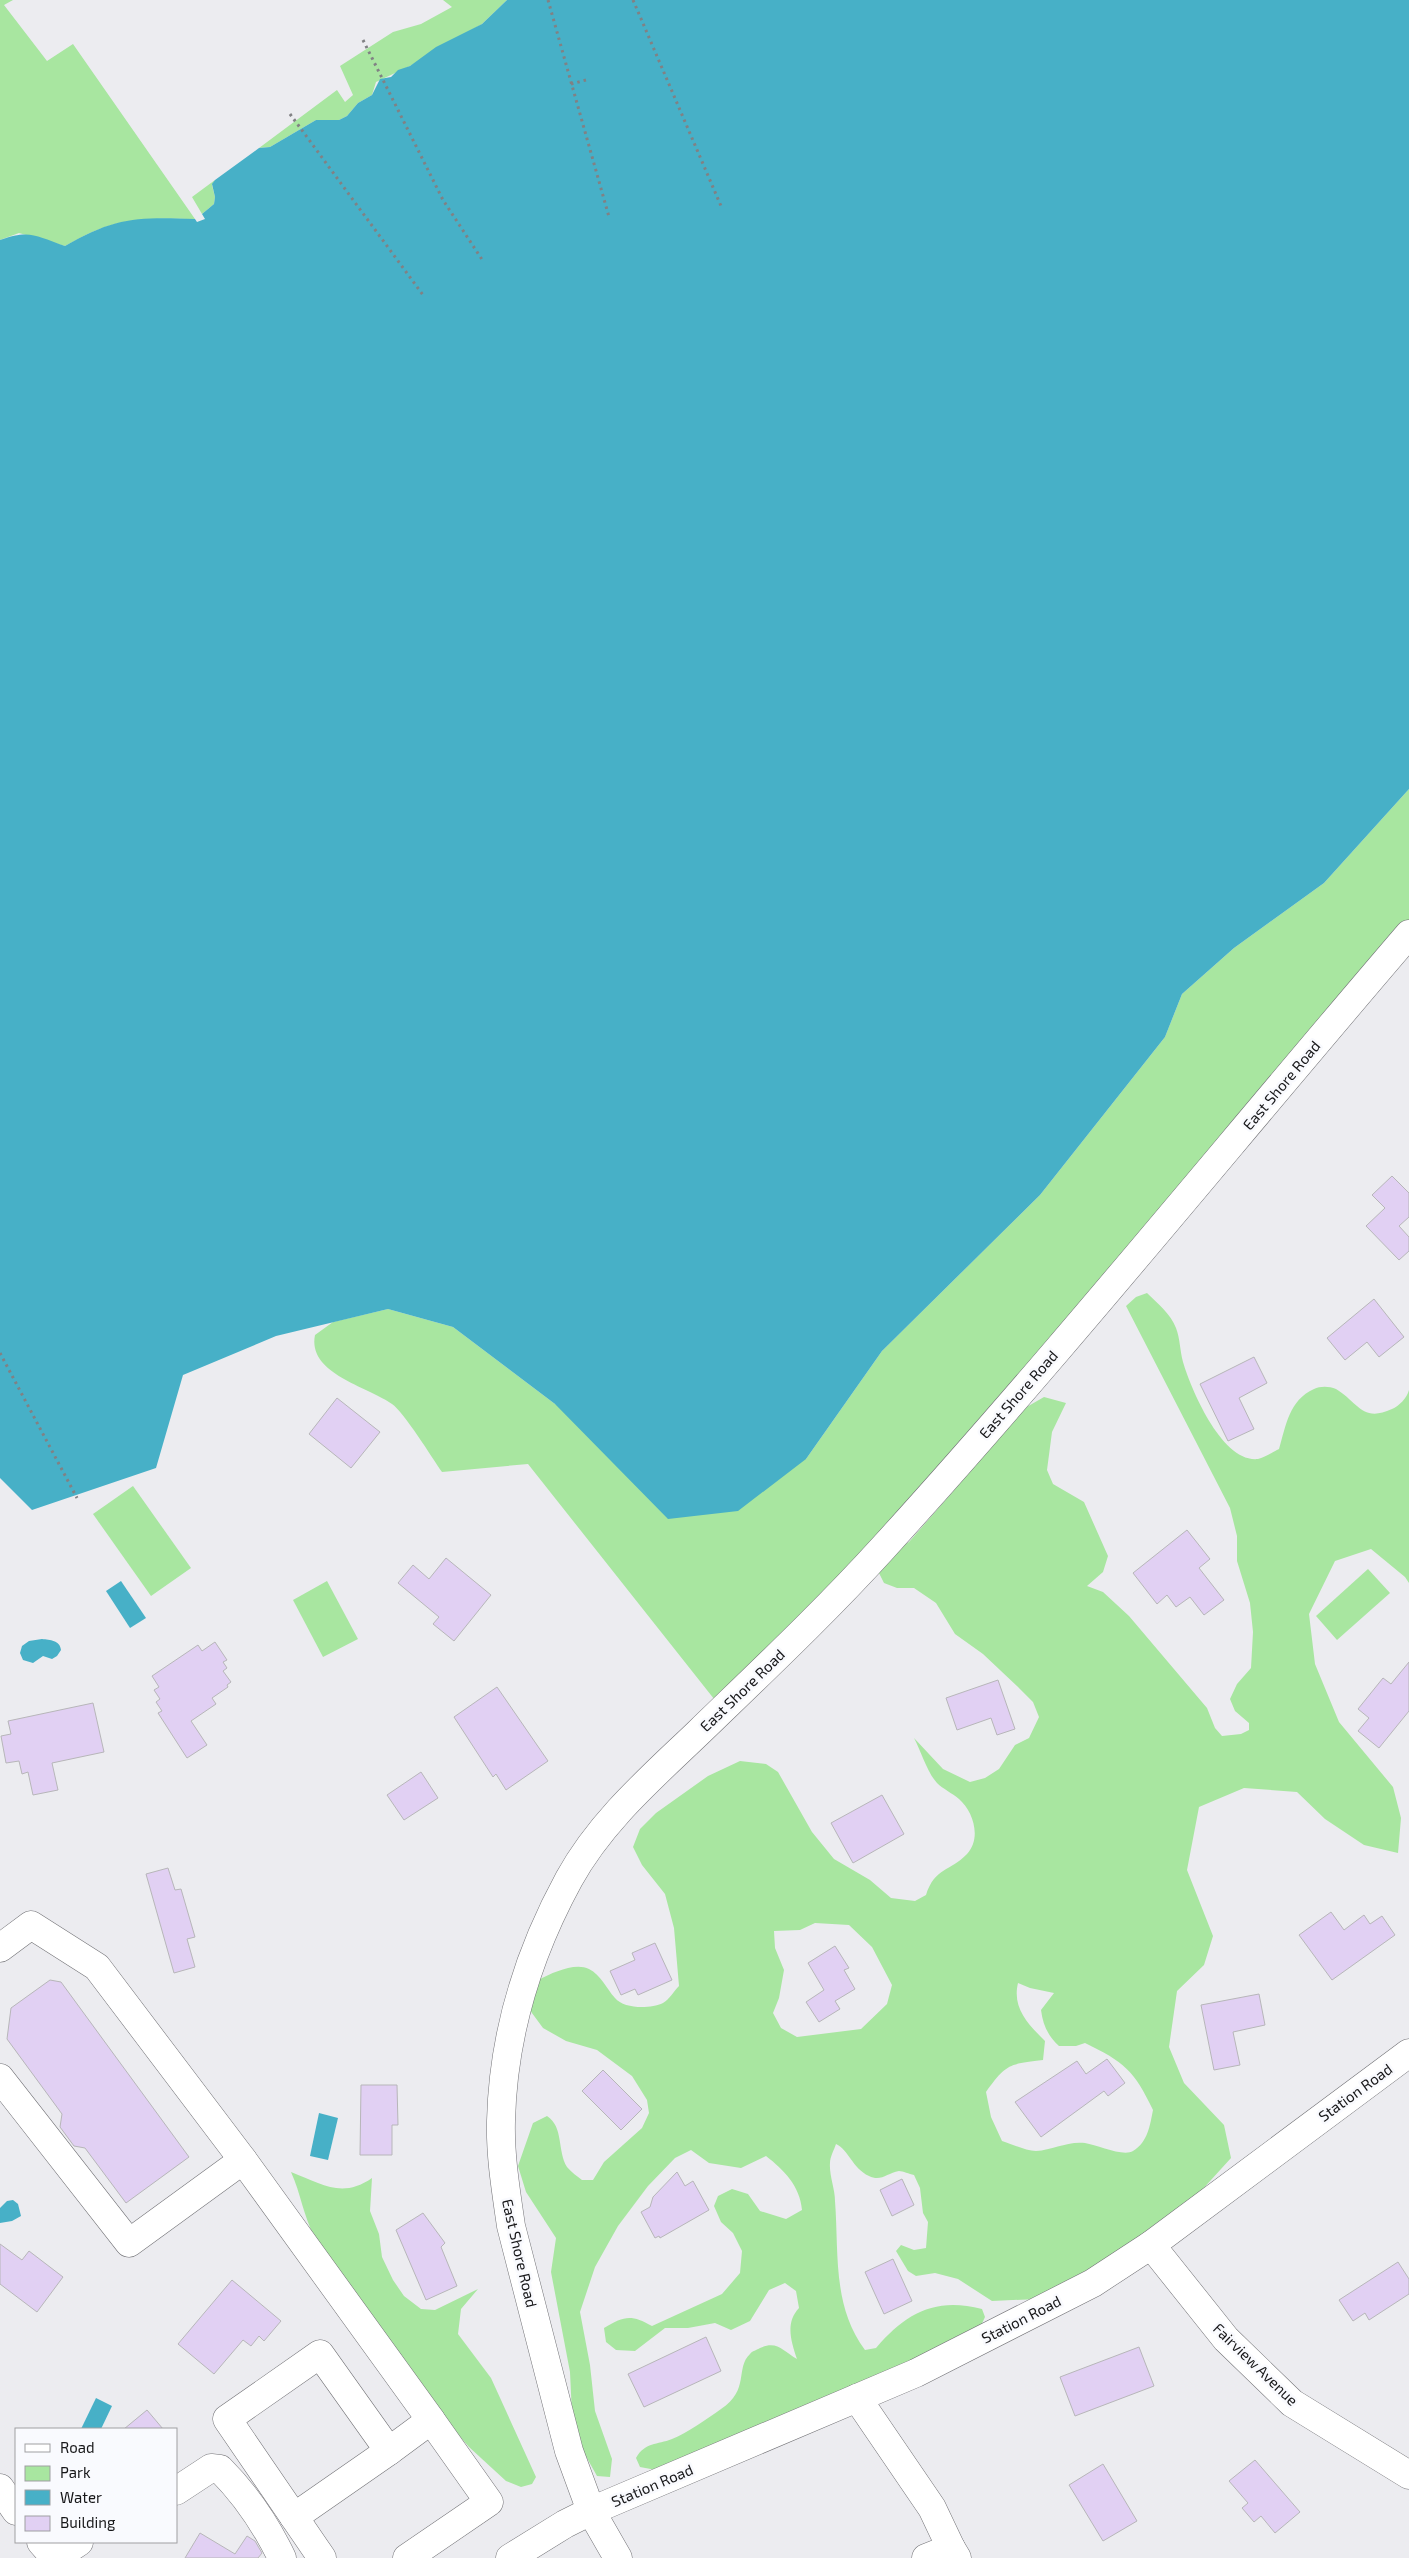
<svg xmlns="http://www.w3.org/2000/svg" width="1409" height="2558" font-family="'Exo 2',sans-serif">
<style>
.green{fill:#a8e6a0;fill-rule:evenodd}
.water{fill:#47b0c7}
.building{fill:#e1d0f3;stroke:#b7b6b9}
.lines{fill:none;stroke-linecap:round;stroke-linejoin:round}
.minor-casing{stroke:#727276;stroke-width:29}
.major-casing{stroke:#727276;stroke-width:29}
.path{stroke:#818184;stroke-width:3;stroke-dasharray:2.5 4;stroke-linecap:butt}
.minor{stroke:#fff;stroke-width:28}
.major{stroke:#fff;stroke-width:28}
.labels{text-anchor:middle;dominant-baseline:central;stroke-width:5;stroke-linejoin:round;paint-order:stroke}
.street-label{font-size:15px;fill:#171719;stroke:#f9fafe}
</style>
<rect width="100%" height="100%" fill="#ececf0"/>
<g class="green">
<path d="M 0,0 L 13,0 L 4,5 L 47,61 L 73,44 L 195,219 C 138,218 115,217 65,246 L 19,233 L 0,240 Z"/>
<polygon points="443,0 507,0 482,24 410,66 376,82 372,95 358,103 347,116 339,120 316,120 270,147 259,148 337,90 345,102 353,95 340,66 393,32 421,24 452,7"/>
<polygon points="215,180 212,185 215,197 214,204 202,214 192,197"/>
<path d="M 1409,789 L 1409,934 L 1033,1377 L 722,1709 L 528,1464 L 442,1472 C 433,1459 403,1411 392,1404 C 369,1387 307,1374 315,1335 L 333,1322 L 388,1309 L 453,1327 L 555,1404 L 806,1459 L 882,1351 L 1040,1195 L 1165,1037 L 1182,994 L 1234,948 L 1324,883 Z"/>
<path d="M 1147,1293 C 1157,1303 1171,1314 1176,1328 C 1180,1338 1180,1351 1183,1362 C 1191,1389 1222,1463 1258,1459 C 1264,1458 1273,1452 1279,1449 C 1286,1426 1289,1400 1314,1389 C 1320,1386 1329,1386 1336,1389 C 1358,1402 1362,1423 1392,1409 C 1399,1406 1407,1398 1409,1390 L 1409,1583 L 1405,1577 L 1371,1549 L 1335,1561 L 1309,1614 L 1315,1664 L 1339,1722 L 1393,1787 L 1401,1818 L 1398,1853 L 1364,1845 L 1325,1819 L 1297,1792 L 1244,1788 L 1199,1807 L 1187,1870 L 1213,1936 L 1204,1965 L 1177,1991 L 1169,2047 L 1184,2083 L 1224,2125 L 1231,2158 L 1201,2191 L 1113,2255 L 1037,2299 L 992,2301 L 958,2279 L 935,2273 L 916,2276 L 908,2271 L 896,2251 L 901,2245 L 914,2250 L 926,2248 L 928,2222 L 923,2213 L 920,2188 L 914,2175 C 909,2174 903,2171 899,2171 C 887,2173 881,2182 869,2176 C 852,2168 849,2150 836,2144 C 834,2150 830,2157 830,2163 C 829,2175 835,2189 835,2201 C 839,2252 832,2306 865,2350 L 876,2348 C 906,2313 935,2297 982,2309 L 985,2317 L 979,2330 L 950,2347 L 656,2470 L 640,2467 L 636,2458 C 645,2442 657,2445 672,2439 C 687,2433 707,2419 721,2409 C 750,2390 735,2368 750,2354 C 752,2351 757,2350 760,2348 C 777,2340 783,2351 797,2359 C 791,2341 785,2323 799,2308 L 796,2291 L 785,2283 L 769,2290 L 750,2321 L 731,2330 L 715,2323 L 688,2328 L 665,2328 L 635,2351 L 616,2350 L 606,2342 L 604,2328 C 624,2316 631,2314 652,2326 L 722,2294 L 740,2273 L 742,2251 L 733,2233 L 721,2222 L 714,2206 L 718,2196 L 732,2189 L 748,2194 L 760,2211 L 786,2219 L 802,2210 C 800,2186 784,2170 766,2156 L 741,2168 L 709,2163 L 691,2150 L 675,2158 L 648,2186 L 618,2226 L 595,2267 L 580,2312 L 590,2365 L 595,2411 L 612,2459 L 610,2477 L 597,2476 L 583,2451 L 572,2415 L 570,2372 L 551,2272 L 556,2238 L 526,2192 L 518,2166 L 533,2123 L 547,2116 C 564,2127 557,2151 567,2167 C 571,2172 577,2176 582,2180 L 593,2180 L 604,2162 L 642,2128 L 649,2113 L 647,2100 L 632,2076 L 597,2050 L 566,2041 L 543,2028 L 529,2009 L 540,1979 C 552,1973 575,1962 589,1969 C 601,1975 606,1988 615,1998 C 624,2009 650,2009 663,2003 C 669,2000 674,1991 679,1986 L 674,1928 L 665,1894 L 642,1865 L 633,1847 L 640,1829 L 656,1813 L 708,1776 L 740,1761 L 766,1764 L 778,1772 L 812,1832 L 834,1859 L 870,1880 L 891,1898 L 915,1901 L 926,1895 C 935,1867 950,1872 967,1854 C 982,1838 973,1811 959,1799 C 952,1793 943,1789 937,1783 C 927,1772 921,1751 914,1738 L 943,1769 L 970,1782 L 985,1778 L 999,1769 L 1015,1745 L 1029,1738 L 1039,1717 L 1033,1702 L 1018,1687 L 983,1654 L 955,1634 L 936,1603 L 914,1588 L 897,1588 L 884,1583 L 878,1571 L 881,1558 L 909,1542 L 956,1488 L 973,1459 L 1018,1412 L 1044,1397 L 1066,1403 L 1052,1432 L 1047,1470 L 1053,1484 L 1084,1502 L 1108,1556 L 1103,1572 L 1087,1586 L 1103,1592 L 1129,1616 L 1207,1708 L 1215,1728 L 1222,1736 L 1241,1734 L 1249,1730 L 1249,1723 L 1235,1711 L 1230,1699 L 1237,1684 L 1251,1668 L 1253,1632 L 1250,1603 L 1237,1561 L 1237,1536 L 1230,1508 L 1126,1306 L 1136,1297 ZM 815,1923 L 849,1925 L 872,1947 L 892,1985 L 887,2004 L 861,2029 L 797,2037 L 781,2028 L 773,2013 L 779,1998 L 784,1970 L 775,1948 L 774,1931 L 800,1930 ZM 1018,1983 L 1030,1988 L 1054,1993 L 1041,2010 C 1043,2025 1048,2036 1059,2046 L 1076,2046 L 1085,2043 C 1124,2062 1134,2070 1153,2110 C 1150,2125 1148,2142 1133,2151 C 1123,2157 1098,2145 1085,2143 C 1067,2141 1053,2150 1036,2151 C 1026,2151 1012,2144 1002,2141 L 991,2117 L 986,2092 C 1006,2064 1009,2064 1043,2060 L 1045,2041 C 1028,2024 1012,2008 1018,1983 Z"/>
<polygon points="133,1486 191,1568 151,1596 93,1514"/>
<polygon points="1368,1569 1390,1593 1337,1640 1316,1616"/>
<polygon points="327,1581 358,1639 323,1657 293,1600"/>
<path d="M 291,2172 C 322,2184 342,2199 372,2178 L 370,2211 L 379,2234 L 382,2257 L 393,2280 L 404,2296 L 421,2309 L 435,2310 L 478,2289 L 461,2309 L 458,2334 L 491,2378 L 536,2477 L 532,2484 L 521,2487 L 506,2481 L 469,2447 L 436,2409 L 315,2238 C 303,2215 301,2194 291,2172 Z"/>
</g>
<g class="water">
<path d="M 507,0 L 1409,0 L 1409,789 L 1324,883 L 1234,948 L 1182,994 L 1165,1037 L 1040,1195 L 882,1351 L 806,1459 L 738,1511 L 668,1519 L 555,1404 L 453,1327 L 388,1309 L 276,1336 L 183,1375 L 156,1468 L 32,1510 L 0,1478 L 0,240 C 30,229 36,236 65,246 C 115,217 138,217 195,219 L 197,222 L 205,219 L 202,214 L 214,204 L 215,197 L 212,184 L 215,180 L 259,148 L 270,147 L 316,120 L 339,120 L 347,116 L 358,103 L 372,95 L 380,79 L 391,77 L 398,70 L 410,66 L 436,47 L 482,24 Z"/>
<polygon points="121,1581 146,1618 130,1628 106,1591"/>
<path d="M 42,1639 C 50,1640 60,1640 61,1650 L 57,1656 L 52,1659 L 43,1656 L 33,1663 L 23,1660 L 20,1653 L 22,1646 L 29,1641 Z"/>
<polygon points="319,2113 338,2118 328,2160 310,2156"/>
<polygon points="13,2200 18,2204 21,2216 12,2221 0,2223 0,2208 7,2201"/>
<polygon points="96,2398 112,2406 101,2429 81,2429"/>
</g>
<g class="building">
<polygon points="1392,1176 1409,1193 1409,1217 1399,1226 1409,1237 1409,1251 1399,1260 1366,1226 1385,1208 1372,1195"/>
<polygon points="1374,1299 1404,1337 1379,1357 1367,1342 1345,1360 1327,1338"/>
<polygon points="1254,1357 1267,1383 1239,1398 1254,1429 1228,1441 1200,1384"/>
<polygon points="337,1398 380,1432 351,1468 309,1434"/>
<polygon points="1187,1530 1210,1559 1199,1568 1224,1600 1204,1615 1190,1597 1176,1607 1167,1595 1157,1604 1133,1573"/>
<polygon points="446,1558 491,1595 454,1641 433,1624 439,1617 398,1583 413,1565 429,1579"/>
<polygon points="215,1642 227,1660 223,1662 227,1668 223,1671 231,1682 227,1685 228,1687 212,1698 216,1704 191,1721 207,1745 187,1758 158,1713 162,1711 156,1702 160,1699 154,1690 159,1687 152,1676 198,1645 202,1651"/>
<polygon points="1409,1662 1409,1711 1379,1748 1358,1731 1369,1718 1358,1709 1383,1678 1391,1684"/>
<polygon points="998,1680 1015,1729 997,1735 991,1718 957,1730 946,1698"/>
<polygon points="497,1687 548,1761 506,1790 496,1774 493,1777 454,1717"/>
<polygon points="93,1703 104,1752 52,1763 58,1790 33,1795 28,1772 22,1774 19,1761 6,1763 1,1736 11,1734 8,1721"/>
<polygon points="421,1772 438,1798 404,1820 387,1795"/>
<polygon points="882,1795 904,1834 853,1863 831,1823"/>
<polygon points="168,1868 175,1890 181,1889 195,1937 187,1939 195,1967 174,1973 146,1874"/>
<polygon points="1331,1912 1344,1930 1364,1915 1370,1924 1382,1916 1395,1935 1332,1980 1299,1935"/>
<polygon points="655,1943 672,1980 638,1995 635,1989 621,1995 610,1971 635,1960 632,1953"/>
<polygon points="835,1946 849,1968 844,1970 855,1989 835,2001 840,2009 819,2022 806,2002 824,1990 808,1963"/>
<polygon points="50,1980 61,1982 189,2157 126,2203 85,2148 74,2146 60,2127 62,2114 7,2039 11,2008"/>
<polygon points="1259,1994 1265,2025 1233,2032 1240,2065 1214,2070 1201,2005"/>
<polygon points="1107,2059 1125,2083 1108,2096 1104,2091 1041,2137 1015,2102 1077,2061 1086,2074"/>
<polygon points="603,2070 642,2109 621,2130 582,2091"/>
<polygon points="361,2085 397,2085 398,2125 392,2125 392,2155 360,2155"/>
<polygon points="677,2172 685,2186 693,2181 709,2210 660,2238 659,2236 655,2238 641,2212 650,2207 653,2197"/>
<polygon points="902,2179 914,2205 892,2216 880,2190"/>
<polygon points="423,2213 445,2243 441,2247 457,2286 426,2300 396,2230"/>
<polygon points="0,2244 22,2260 29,2251 63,2277 37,2312 0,2284"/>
<polygon points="893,2259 912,2301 884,2314 865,2272"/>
<polygon points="1398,2262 1409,2279 1409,2294 1369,2320 1365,2313 1353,2321 1339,2300"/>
<polygon points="232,2280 281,2321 264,2341 259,2336 251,2346 243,2340 214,2374 178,2344"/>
<polygon points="706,2337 721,2371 644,2407 628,2374"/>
<polygon points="1139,2347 1154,2386 1075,2416 1060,2377"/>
<polygon points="147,2410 163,2429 124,2429"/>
<polygon points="1255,2460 1300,2512 1275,2533 1261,2516 1254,2522 1242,2508 1248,2503 1229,2481"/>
<polygon points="1103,2464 1137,2521 1103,2541 1069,2485"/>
<polygon points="200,2533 235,2554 247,2536 255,2541 262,2553 258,2558 185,2558"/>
</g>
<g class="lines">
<defs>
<g id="minor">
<polyline points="0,1948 31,1925 97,1967 243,2160 431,2420"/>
<polyline points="0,2078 129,2243 243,2160"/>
<polyline points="1151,2245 1226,2339 1292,2403 1409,2475"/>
<polyline points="857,2398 932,2508 951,2548"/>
<polyline points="0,2488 16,2511"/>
<path d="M 176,2491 L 211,2468 L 220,2469 C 246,2495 266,2525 282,2558"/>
<polyline points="591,2511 916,2373 1093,2283 1151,2245 1409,2053"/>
<polyline points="294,2517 389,2451"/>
<polyline points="41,2542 55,2558 79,2542"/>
<polyline points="322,2558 227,2419 320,2354 389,2451 431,2420 489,2502 407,2558"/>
<polyline points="926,2558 951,2548 957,2558"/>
</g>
<g id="major">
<polyline points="510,2558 565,2524 591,2511"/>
<path d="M 618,2558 L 591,2511 L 569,2451 L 511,2226 C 506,2191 500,2156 501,2121 C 503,2036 528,1954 569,1879 C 601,1821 651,1778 698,1733 C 760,1673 824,1613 883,1548 C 1064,1349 1233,1139 1409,934"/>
</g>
</defs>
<use href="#minor" class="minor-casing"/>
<use href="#major" class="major-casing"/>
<g class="path">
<polyline points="548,0 609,217"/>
<polyline points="633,0 721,206"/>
<polyline points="363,40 443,200 483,261"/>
<polyline points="571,84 586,80"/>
<polyline points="290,114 423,295"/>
<polyline points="0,1353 77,1498"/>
</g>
<use href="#minor" class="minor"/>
<use href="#major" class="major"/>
</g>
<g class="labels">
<g class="street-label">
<text transform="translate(1281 1085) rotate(-50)">East Shore Road</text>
<text transform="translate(1018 1394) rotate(-49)">East Shore Road</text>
<text transform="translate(742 1690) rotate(-44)">East Shore Road</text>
<text transform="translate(1355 2092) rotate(-36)">Station Road</text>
<text transform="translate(520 2253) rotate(77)">East Shore Road</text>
<text transform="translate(1021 2319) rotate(-27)">Station Road</text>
<text transform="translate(1256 2364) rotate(44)">Fairview Avenue</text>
<text transform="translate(652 2485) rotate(-23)">Station Road</text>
</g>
</g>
<rect x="15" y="2428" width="162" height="115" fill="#f9fafe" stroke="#9f9fa2"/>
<rect x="25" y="2444" width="25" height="8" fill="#ffffff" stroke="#9f9fa2"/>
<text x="60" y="2453" font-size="15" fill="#171719">Road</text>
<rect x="25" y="2466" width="25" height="15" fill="#a8e6a0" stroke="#9f9fa2"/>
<text x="60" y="2478" font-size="15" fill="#171719">Park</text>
<rect x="25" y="2490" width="25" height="15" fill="#47b0c7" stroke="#9f9fa2"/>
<text x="60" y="2503" font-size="15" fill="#171719">Water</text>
<rect x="25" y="2516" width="25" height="15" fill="#e1d0f3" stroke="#9f9fa2"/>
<text x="60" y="2528" font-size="15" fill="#171719">Building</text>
</svg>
